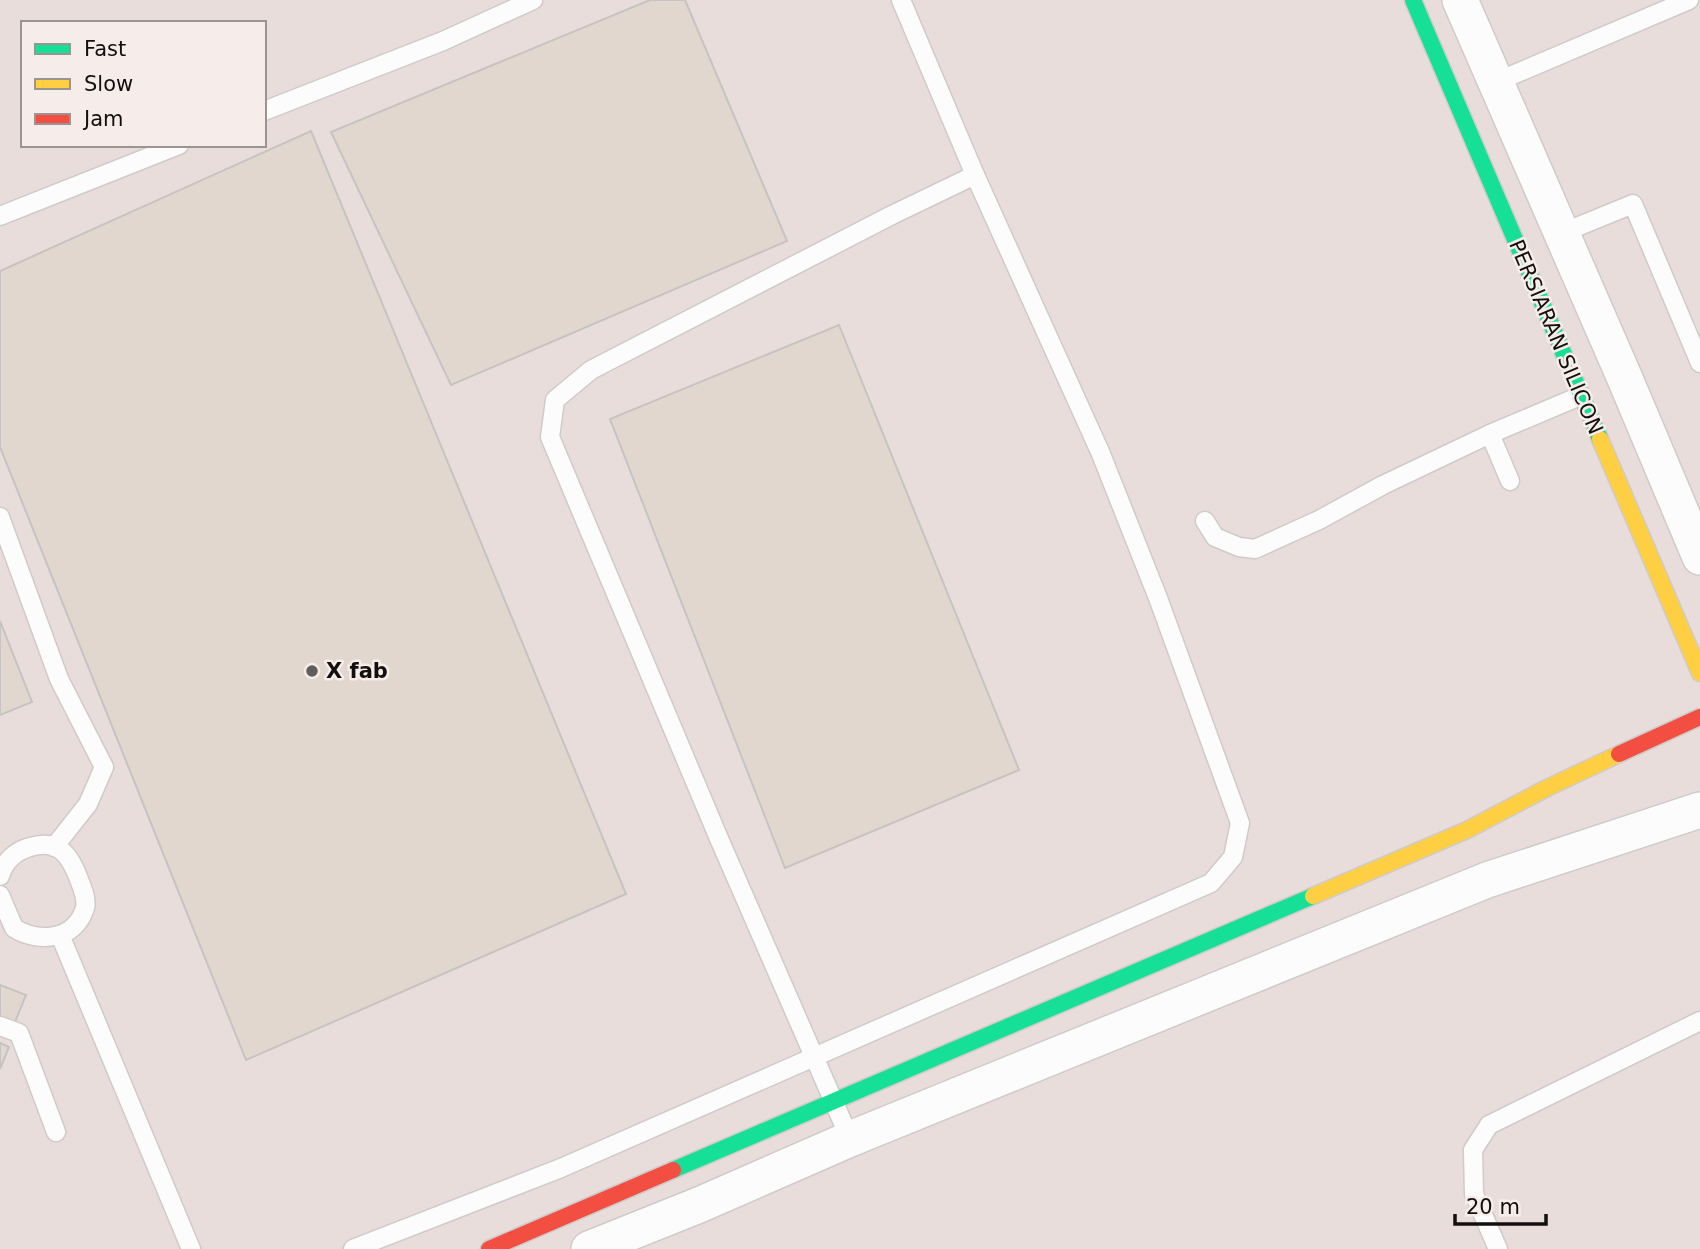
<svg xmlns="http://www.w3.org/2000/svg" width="1700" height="1249" font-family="'DejaVu Sans',sans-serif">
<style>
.built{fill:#e8ddda;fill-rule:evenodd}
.building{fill:#e2d7cf;stroke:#c6c3c2;stroke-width:2}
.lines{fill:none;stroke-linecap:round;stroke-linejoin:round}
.lane-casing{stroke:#cfcbca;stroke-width:21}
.street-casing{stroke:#cfcbca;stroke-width:38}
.fast-casing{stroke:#cfcbca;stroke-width:19}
.slow-casing{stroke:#cfcbca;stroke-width:19}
.jam-casing{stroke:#cfcbca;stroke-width:19}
.lane{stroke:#fdfcfc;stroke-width:18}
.street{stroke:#fdfcfc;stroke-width:35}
.fast{stroke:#16e098;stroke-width:16}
.slow{stroke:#ffcf43;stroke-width:16}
.jam{stroke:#f24e42;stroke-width:16}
.poi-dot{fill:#615d5c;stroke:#f6edea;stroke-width:2.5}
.labels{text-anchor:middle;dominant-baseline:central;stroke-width:5;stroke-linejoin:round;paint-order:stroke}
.street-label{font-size:21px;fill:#120f0e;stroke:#f6edea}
.poi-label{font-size:21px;font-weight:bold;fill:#120f0e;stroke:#f6edea;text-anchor:start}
</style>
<rect width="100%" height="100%" fill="#f3eeed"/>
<path class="built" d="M 0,0 L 1700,0 L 1700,1249 L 0,1249 ZM 23,23 L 264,23 L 264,145 L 23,145 Z"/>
<g class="building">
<polygon points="650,0 685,0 787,241 451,385 331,132"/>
<polygon points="311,131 626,894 246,1060 0,447 0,271"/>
<polygon points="839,325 1019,770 785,868 610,419"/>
<polygon points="0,621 32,702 0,715"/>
<polygon points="0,985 26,995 15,1022 0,1016"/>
<polygon points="0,1043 9,1047 0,1069"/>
</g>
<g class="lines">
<defs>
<g id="lane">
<polyline points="1496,82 1689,0"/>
<polyline points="264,111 443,41 533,0"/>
<polyline points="0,216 179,145"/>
<polyline points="1562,233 1633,204 1700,363"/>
<polyline points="1490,434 1510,481"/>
<polyline points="0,517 59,679 104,767 88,804 54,847"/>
<polyline points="1205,521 1215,537 1239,547 1255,549 1319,520 1383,485 1490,434 1580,396"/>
<path d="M 0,876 C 4,862 15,851 30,847 C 60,838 71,857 80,882 C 83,890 87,899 85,908 C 75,941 38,943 14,928 L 0,895"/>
<polyline points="60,935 191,1249"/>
<polyline points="0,1026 19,1033 56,1132"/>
<polyline points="850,1139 720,841 550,437 555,400 591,370 892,215 975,175 901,0"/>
<polyline points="353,1249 561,1168 1211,883 1233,857 1240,823 1158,598 1101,454 975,175"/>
<polyline points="1498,1249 1474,1194 1473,1150 1489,1125 1700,1021"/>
</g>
<g id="street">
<polyline points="1460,0 1626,381 1700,557"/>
<polyline points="589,1249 699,1205 850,1139 1487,880 1700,810"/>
</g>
<g id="fast">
<polyline points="1413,0 1600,439"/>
<polyline points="673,1170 1313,896"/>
</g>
<g id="slow">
<polyline points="1600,439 1700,673"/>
<polyline points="1313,896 1467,830 1547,788 1619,754"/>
</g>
<g id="jam">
<polyline points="1619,754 1700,717"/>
<polyline points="489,1249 673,1170"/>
</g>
</defs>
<use href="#lane" class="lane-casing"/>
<use href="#street" class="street-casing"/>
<use href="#fast" class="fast-casing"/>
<use href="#slow" class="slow-casing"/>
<use href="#jam" class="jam-casing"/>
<use href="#lane" class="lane"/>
<use href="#street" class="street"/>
<use href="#fast" class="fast"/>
<use href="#slow" class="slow"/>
<use href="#jam" class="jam"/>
</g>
<circle class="poi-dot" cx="312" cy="671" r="7"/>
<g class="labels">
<g class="street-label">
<text transform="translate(1556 337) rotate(67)">PERSIARAN SILICON</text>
</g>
<g class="poi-label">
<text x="326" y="671">X fab</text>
</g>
</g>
<rect x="21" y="21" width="245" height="126" fill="#f6edea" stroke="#9b9492" stroke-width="2"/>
<rect x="35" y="44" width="35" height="10" fill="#16e098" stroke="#9b9492" stroke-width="2"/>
<text x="84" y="56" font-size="21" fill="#120f0e">Fast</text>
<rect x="35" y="79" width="35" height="10" fill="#ffcf43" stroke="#9b9492" stroke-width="2"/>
<text x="84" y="91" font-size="21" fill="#120f0e">Slow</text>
<rect x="35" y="114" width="35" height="10" fill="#f24e42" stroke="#9b9492" stroke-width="2"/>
<text x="84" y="126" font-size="21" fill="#120f0e">Jam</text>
<path d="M1455 1214v10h91v-10" fill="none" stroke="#120f0e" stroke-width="3.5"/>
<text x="1466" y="1214" font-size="21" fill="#120f0e" stroke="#f6edea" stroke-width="5" paint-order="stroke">20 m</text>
</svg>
